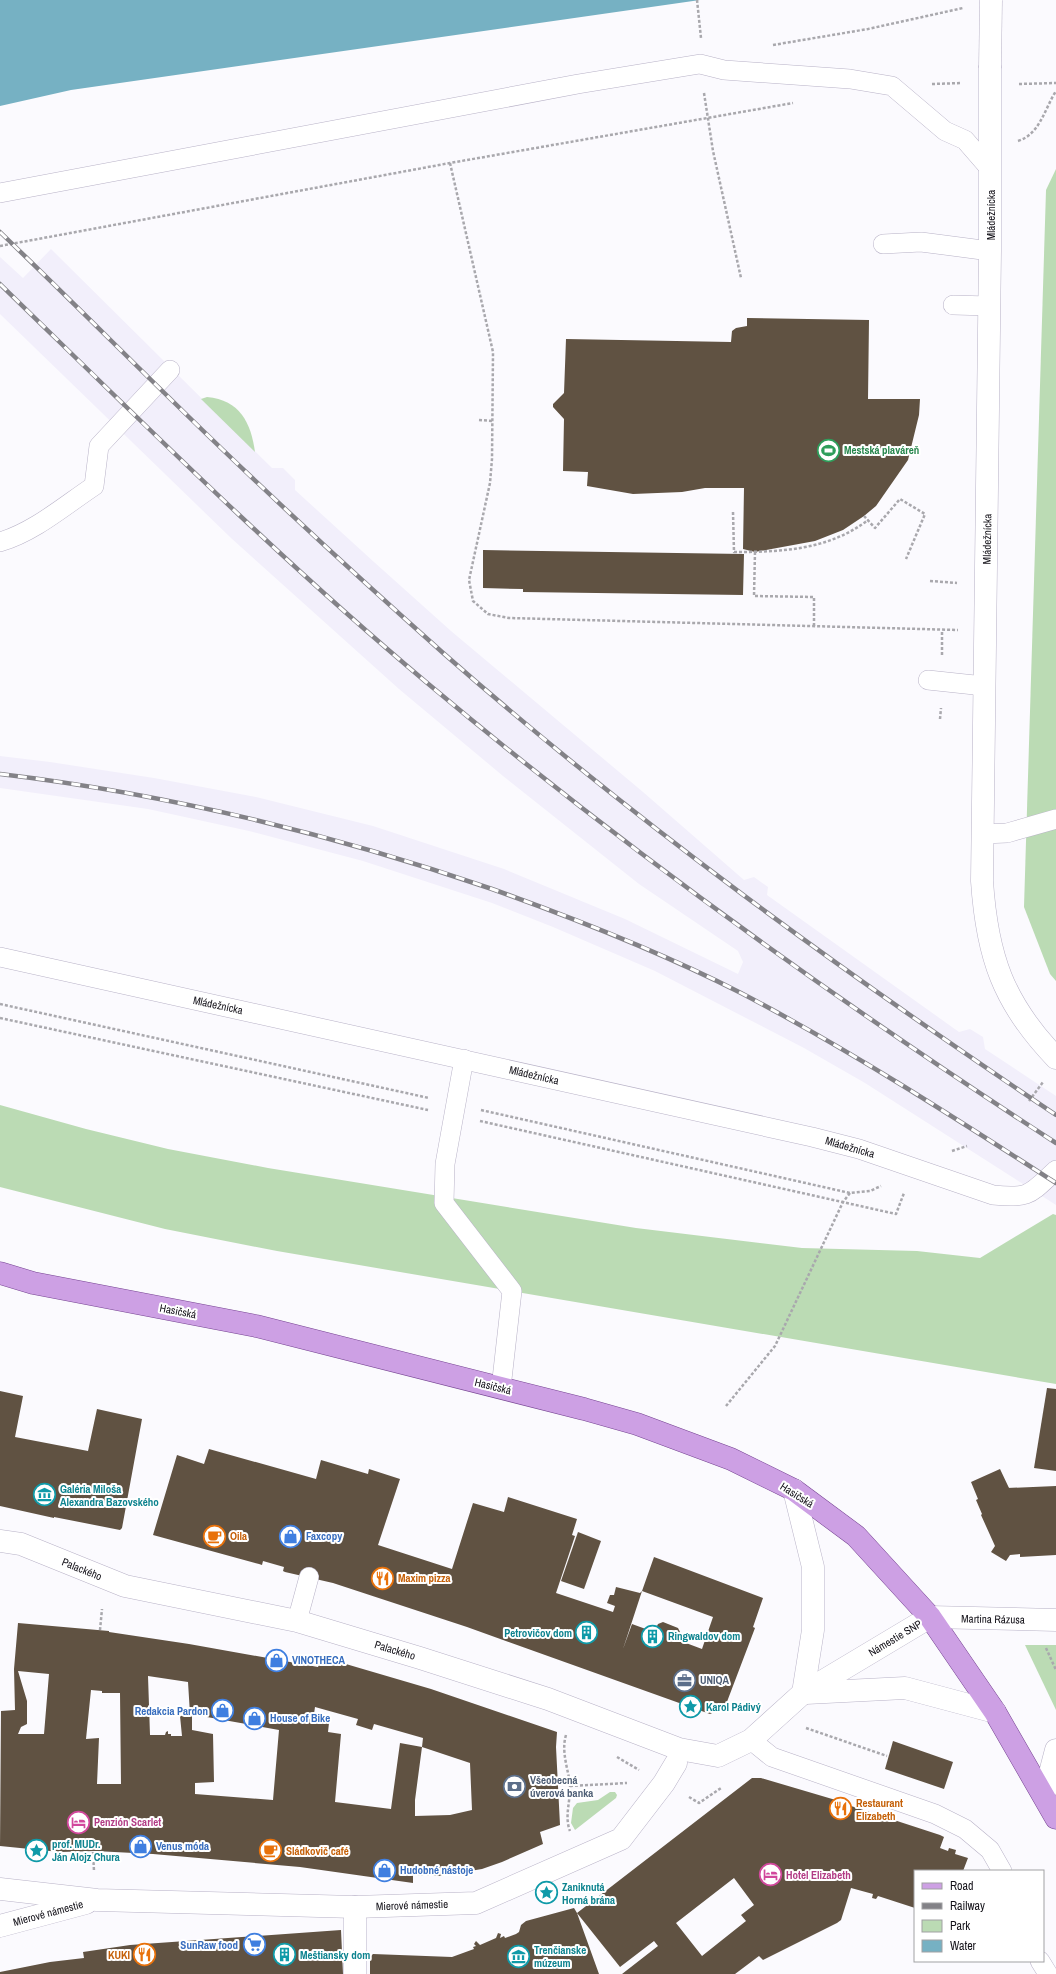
<svg xmlns="http://www.w3.org/2000/svg" width="1056" height="1974" font-family="'Archivo Narrow',sans-serif">
<style>
.built{fill:#f2effb}
.green{fill:#bbdbb4}
.water{fill:#76b1c3}
.building{fill:#605242;fill-rule:evenodd}
.lines{fill:none;stroke-linecap:round;stroke-linejoin:round}
.service-casing{stroke:#b8b2c7;stroke-width:20}
.pedestrian-casing{stroke:#b8b2c7;stroke-width:23}
.minor-casing{stroke:#b8b2c7;stroke-width:23}
.primary-casing{stroke:#764592;stroke-width:23}
.path{stroke:#a9a8ad;stroke-width:2.5;stroke-dasharray:3 2;stroke-linecap:butt}
.service{stroke:#fff;stroke-width:19}
.pedestrian{stroke:#fff;stroke-width:22}
.minor{stroke:#fff;stroke-width:22}
.primary{stroke:#cda0e4;stroke-width:22}
.rail-casing{stroke:#838287;stroke-width:4.5}
.rail{stroke:#fff;stroke-width:3;stroke-dasharray:9;stroke-linecap:butt}
.minor-bridge-casing{stroke:#b8b2c7;stroke-width:23;stroke-linecap:butt}
.minor-bridge{stroke:#fff;stroke-width:22}
.labels{text-anchor:middle;dominant-baseline:central;stroke-width:4;stroke-linejoin:round;paint-order:stroke}
.street-label{font-size:11px;fill:#15131a;stroke:#fff}
.leisure-label{font-size:11px;font-weight:bold;fill:#27864d;stroke:#fff;text-anchor:start}
.culture-label{font-size:11px;font-weight:bold;fill:#0d838f;stroke:#fff;text-anchor:start}
.food-label{font-size:11px;font-weight:bold;fill:#c56008;stroke:#fff;text-anchor:start}
.shop-label{font-size:11px;font-weight:bold;fill:#366cbe;stroke:#fff;text-anchor:start}
.service-label{font-size:11px;font-weight:bold;fill:#4e5e75;stroke:#fff;text-anchor:start}
.hotel-label{font-size:11px;font-weight:bold;fill:#b23c85;stroke:#fff;text-anchor:start}
</style>
<rect width="100%" height="100%" fill="#fbfafe"/>
<polygon class="built" points="51,249 272,468 283,468 295,480 295,490 374,562 451,631 643,792 744,880 754,877 768,887 767,895 959,1032 970,1029 983,1037 985,1049 1056,1096 1056,1205 865,1083 804,1048 655,971 553,927 492,903 363,861 249,831 148,809 0,788 0,756 50,762 154,778 256,797 373,826 504,869 625,919 738,974 743,962 738,951 639,884 503,776 399,689 231,538 0,314 0,257 23,278"/>
<g class="green">
<polygon points="1056,169 1056,981 1050,974 1024,907 1046,190"/>
<path d="M 207,397 C 240,400 251,423 255,452 L 201,399 Z"/>
<polygon points="0,1105 86,1129 168,1149 268,1168 636,1228 802,1248 917,1251 980,1258 1053,1214 1056,1215 1056,1384 277,1251 165,1229 0,1187"/>
<polygon points="1025,1645 1056,1645 1056,1710"/>
<polygon points="610,1792 615,1792 617,1795 616,1798 575,1830 571,1823 573,1808 577,1803 598,1800"/>
</g>
<polygon class="water" points="0,0 700,0 71,90 0,106"/>
<g class="building">
<polygon points="747,318 869,320 868,399 920,399 919,415 908,460 876,506 864,516 843,530 815,541 755,552 743,549 744,488 705,488 682,492 633,494 587,486 588,472 563,471 564,419 553,407 553,404 564,393 566,339 731,342 732,331 736,328 747,326"/>
<polygon points="483,550 744,554 743,595 523,592 523,589 483,588"/>
<polygon points="1047,1388 1056,1389 1056,1471 1034,1468"/>
<polygon points="0,1391 23,1396 15,1437 88,1451 97,1409 142,1419 122,1528 120,1530 54,1517 54,1518 0,1506"/>
<polygon points="209,1449 316,1479 321,1460 368,1474 369,1469 400,1479 378,1545 452,1569 473,1503 504,1512 508,1497 577,1519 572,1535 575,1536 556,1593 613,1612 615,1606 607,1603 610,1595 614,1595 616,1587 640,1593 642,1591 623,1649 632,1624 654,1632 658,1624 663,1622 678,1628 680,1632 678,1640 702,1649 713,1617 642,1591 654,1557 763,1598 753,1627 755,1628 725,1707 710,1714 467,1627 333,1583 285,1572 283,1571 284,1567 263,1561 262,1565 259,1564 153,1535 177,1455 204,1464"/>
<polygon points="1000,1469 1009,1488 1007,1488 1056,1486 1056,1555 1020,1557 1020,1554 1010,1555 1006,1561 991,1552 995,1546 981,1515 982,1514 976,1500 978,1499 971,1482"/>
<polygon points="578,1532 601,1541 584,1589 561,1581"/>
<path d="M 18,1623 L 109,1631 L 109,1632 L 189,1644 L 318,1667 L 322,1657 L 431,1689 L 557,1732 L 556,1747 L 560,1825 L 540,1832 L 543,1844 L 502,1862 L 482,1869 L 439,1876 L 413,1875 L 413,1883 L 300,1867 L 153,1854 L 95,1851 L 60,1852 L 0,1846 L 1,1711 L 15,1710 L 14,1669 ZM 18,1671 L 49,1674 L 44,1734 L 18,1734 L 21,1727 L 27,1724 L 27,1701 ZM 148,1676 L 188,1682 L 190,1714 L 279,1730 L 273,1800 L 195,1794 L 195,1783 L 214,1782 L 213,1734 L 192,1730 L 192,1715 L 180,1716 L 182,1736 L 171,1736 L 171,1734 L 168,1734 L 168,1731 L 166,1732 L 165,1735 L 150,1735 ZM 91,1690 L 102,1691 L 102,1693 L 120,1693 L 121,1784 L 97,1784 L 99,1738 L 86,1739 ZM 315,1707 L 358,1719 L 356,1725 L 372,1730 L 374,1724 L 423,1738 L 422,1747 L 470,1763 L 472,1810 L 450,1815 L 415,1816 L 415,1800 L 422,1747 L 400,1743 L 391,1809 L 335,1802 L 341,1734 L 328,1732 L 329,1723 L 313,1721 Z"/>
<polygon points="893,1741 953,1762 944,1789 885,1769"/>
<path d="M 752,1778 L 761,1778 L 839,1801 L 839,1800 L 849,1803 L 848,1805 L 940,1835 L 944,1837 L 940,1848 L 948,1851 L 949,1848 L 956,1850 L 955,1854 L 968,1858 L 963,1871 L 915,1871 L 915,1908 L 878,1896 L 876,1899 L 872,1898 L 873,1894 L 851,1888 L 841,1920 L 837,1923 L 763,1960 L 759,1956 L 735,1974 L 622,1974 L 658,1946 L 654,1941 L 620,1967 L 577,1913 L 599,1974 L 370,1974 L 370,1957 L 373,1954 L 452,1957 L 474,1949 L 473,1947 L 476,1946 L 474,1944 L 476,1941 L 480,1945 L 496,1938 L 498,1933 L 501,1934 L 500,1938 L 504,1936 L 505,1938 L 516,1934 L 519,1932 L 521,1925 L 526,1921 L 574,1908 L 577,1913 ZM 734,1878 L 754,1905 L 741,1915 L 746,1921 L 702,1956 L 676,1923 Z"/>
<polygon points="341,1930 343,1974 0,1974 0,1972 50,1962 84,1958 83,1952 130,1945"/>
</g>
<g class="lines">
<defs>
<g id="service">
<polyline points="0,193 578,84 700,64 724,70 850,79 892,86 945,131 965,140 991,170"/>
<polyline points="883,244 921,242 990,251"/>
<polyline points="953,305 989,306"/>
<path d="M 0,542 C 34,532 64,506 94,486 L 99,446 L 170,370"/>
<polyline points="928,680 984,686"/>
<polyline points="983,834 1007,833 1056,819"/>
<path d="M 0,957 L 812,1137 L 859,1149 L 993,1195 C 1030,1199 1030,1194 1056,1170"/>
<polyline points="464,1059 445,1164 444,1203 512,1291 501,1388"/>
<polyline points="297,1621 309,1577"/>
<polyline points="751,1740 772,1757 935,1814 965,1829 990,1850 1002,1871"/>
<polyline points="1040,1961 1048,1974"/>
</g>
<g id="pedestrian">
<polyline points="0,1889 97,1900 355,1907 476,1903 621,1839 664,1783 676,1763"/>
<polyline points="0,1926 86,1903"/>
<polyline points="355,1974 355,1907"/>
</g>
<g id="minor">
<path d="M 990,68 L 990,251 L 982,881 C 987,956 1003,1003 1056,1058"/>
<polyline points="794,1490 813,1567 813,1630 803,1693"/>
<polyline points="0,1541 21,1544 125,1586 297,1621 420,1658 548,1699 679,1749 718,1756 751,1740 803,1693 930,1617 1056,1620"/>
<polyline points="806,1693 905,1688 995,1712"/>
<polyline points="1044,1796 1056,1750"/>
</g>
<polyline id="primary" points="0,1273 33,1283 256,1326 584,1409 637,1424 731,1459 794,1490 856,1536 930,1617 995,1712 1056,1818"/>
</defs>
<use href="#service" class="service-casing"/>
<use href="#pedestrian" class="pedestrian-casing"/>
<use href="#minor" class="minor-casing"/>
<use href="#primary" class="primary-casing"/>
<g class="path">
<polyline points="697,0 701,38"/>
<polyline points="773,45 868,29 963,8"/>
<polyline points="932,84 961,83"/>
<polyline points="1019,84 1056,83"/>
<polyline points="704,93 713,151 741,278"/>
<path d="M 1018,141 C 1040,134 1044,110 1056,91"/>
<polyline points="450,163 493,352 492,459 490,483 469,580 473,601 488,614 509,618 958,630"/>
<polyline points="0,246 450,163 793,103"/>
<polyline points="479,420 493,421"/>
<path d="M 733,512 L 734,552 C 781,552 829,550 868,520"/>
<polyline points="864,516 875,528 900,499 925,514 906,559"/>
<polyline points="755,552 754,596 814,597 814,626"/>
<polyline points="930,581 957,583"/>
<polyline points="942,655 942,630"/>
<polyline points="940,719 941,708"/>
<polyline points="0,1004 429,1098"/>
<polyline points="0,1018 428,1110"/>
<polyline points="1029,1101 1043,1082"/>
<polyline points="481,1110 850,1193 870,1191 881,1186"/>
<polyline points="480,1121 896,1214 904,1193"/>
<polyline points="952,1151 967,1146"/>
<polyline points="726,1406 775,1346 843,1202 850,1193"/>
<polyline points="100,1630 102,1609"/>
<polyline points="1046,1648 1056,1670"/>
<polyline points="806,1728 887,1756"/>
<path d="M 566,1735 C 561,1751 568,1769 570,1784 C 571,1800 564,1816 570,1831"/>
<polyline points="617,1757 639,1770"/>
<polyline points="570,1786 627,1783"/>
<polyline points="689,1797 699,1803 721,1788"/>
<polyline points="93,1852 94,1871"/>
</g>
<use href="#service" class="service"/>
<use href="#pedestrian" class="pedestrian"/>
<use href="#minor" class="minor"/>
<use href="#primary" class="primary"/>
<defs>
<g id="rail">
<path d="M 0,232 C 75,304 148,378 223,450 C 295,519 368,586 442,652 C 635,822 843,972 1056,1115"/>
<path d="M 0,284 C 139,419 277,557 426,682 C 626,850 837,1001 1056,1143"/>
<path d="M 0,774 C 168,794 332,834 492,889 C 576,919 661,952 741,993 C 850,1050 952,1116 1056,1183"/>
</g>
</defs>
<use href="#rail" class="rail-casing"/>
<use href="#rail" class="rail"/>
<defs>
<polyline id="minor-bridge" points="990,68 991,0"/>
</defs>
<use href="#minor-bridge" class="minor-bridge-casing"/>
<use href="#minor-bridge" class="minor-bridge"/>
</g>
<defs>
<symbol id="stadium-ring" viewBox="-11 -11 22 22"><circle r="9.5" fill="#fff" stroke="#2e9e5b" stroke-width="1.5"/><path d="M0-5a6.5 5 0 1 0 0 10a6.5 5 0 1 0 0-10ZM-3.5-1.8h7v3.6h-7Z" fill="#2e9e5b"/></symbol>
<symbol id="museum-ring" viewBox="-11 -11 22 22"><circle r="9.5" fill="#fff" stroke="#0f9aa8" stroke-width="1.5"/><path d="M0-6L6-3V-2H-6V-3ZM-5-1h2V3h-2ZM-1-1h2V3h-2ZM3-1h2V3H3ZM-6 4H6V6H-6Z" fill="#0f9aa8"/></symbol>
<symbol id="cafe-ring" viewBox="-11 -11 22 22"><circle r="9.5" fill="#fff" stroke="#e8710a" stroke-width="1.5"/><path d="M-5.5-4.5H6V0H3Q3 3.5 0 3.5H-2.5Q-5.5 3.5-5.5 0ZM3-3.2v2h1.7v-2ZM-6 4.5H4V6H-6Z" fill="#e8710a"/></symbol>
<symbol id="shop-ring" viewBox="-11 -11 22 22"><circle r="9.5" fill="#fff" stroke="#3f7fe0" stroke-width="1.5"/><path d="M-5-2.5h2.3a2.7 3.5 0 0 1 5.4 0H5L5.5 6h-11ZM-1.5-2.5h3a1.5 2.3 0 0 0-3 0Z" fill="#3f7fe0"/></symbol>
<symbol id="restaurant-ring" viewBox="-11 -11 22 22"><circle r="9.5" fill="#fff" stroke="#e8710a" stroke-width="1.5"/><path d="M-5-6h1v4h1v-4h1v4h1v-4h1v5L-1.5 .5V6h-2V.5L-5-1ZM5-6V6H3V1.5H1.5Q1.5-4 5-6Z" fill="#e8710a"/></symbol>
<symbol id="building-ring" viewBox="-11 -11 22 22"><circle r="9.5" fill="#fff" stroke="#0f9aa8" stroke-width="1.5"/><path d="M-4-6H4V6H1V3H-1V6H-4ZM-2.5-4.3h1.7v1.8h-1.7ZM.8-4.3h1.7v1.8H.8ZM-2.5-1h1.7V.8h-1.7ZM.8-1h1.7V.8H.8Z" fill="#0f9aa8"/></symbol>
<symbol id="office-ring" viewBox="-11 -11 22 22"><circle r="9.5" fill="#fff" stroke="#5c6f8a" stroke-width="1.5"/><path d="M-6-3h4V-5.5h4V-3h4V5H-6ZM-1-4.5V-3h2v-1.5ZM-6 0V1H6V0Z" fill="#5c6f8a"/></symbol>
<symbol id="sight-ring" viewBox="-11 -11 22 22"><circle r="9.5" fill="#fff" stroke="#0f9aa8" stroke-width="1.5"/><path d="M0-6L1.8-2.2L6-1.7L2.9 1.2L3.7 5.4L0 3.3L-3.7 5.4L-2.9 1.2L-6-1.7L-1.8-2.2Z" fill="#0f9aa8"/></symbol>
<symbol id="bank-ring" viewBox="-11 -11 22 22"><circle r="9.5" fill="#fff" stroke="#5c6f8a" stroke-width="1.5"/><path d="M-6-4H6V4H-6ZM0-2.3a2.3 2.3 0 1 0 0 4.6a2.3 2.3 0 1 0 0-4.6Z" fill="#5c6f8a"/></symbol>
<symbol id="hotel-ring" viewBox="-11 -11 22 22"><circle r="9.5" fill="#fff" stroke="#d1479c" stroke-width="1.5"/><path d="M-6-4.5h1.5V1H6V5H4.5V3h-9V5H-6ZM-4 0a1.8 1.8 0 1 1 3.6 0ZM.5 0V-2.5h3Q6-2.5 6 0Z" fill="#d1479c"/></symbol>
<symbol id="supermarket-ring" viewBox="-11 -11 22 22"><circle r="9.5" fill="#fff" stroke="#3f7fe0" stroke-width="1.5"/><path d="M-6-5.5h2.5l.6 2H6L4.5 2H-2.5L-4.4-4H-6ZM-1.5 3.2a1.3 1.3 0 1 0 .1 0ZM3 3.2a1.3 1.3 0 1 0 .1 0Z" fill="#3f7fe0"/></symbol>
</defs>
<g fill-rule="evenodd">
<use href="#stadium-ring" x="816" y="438" width="25" height="25"/>
<use href="#museum-ring" x="32" y="1482" width="25" height="25"/>
<use href="#cafe-ring" x="202" y="1524" width="25" height="25"/>
<use href="#shop-ring" x="278" y="1524" width="25" height="25"/>
<use href="#restaurant-ring" x="370" y="1566" width="25" height="25"/>
<use href="#building-ring" x="574" y="1620" width="25" height="25"/>
<use href="#building-ring" x="640" y="1624" width="25" height="25"/>
<use href="#shop-ring" x="264" y="1648" width="25" height="25"/>
<use href="#office-ring" x="672" y="1668" width="25" height="25"/>
<use href="#sight-ring" x="678" y="1694" width="25" height="25"/>
<use href="#shop-ring" x="210" y="1698" width="25" height="25"/>
<use href="#shop-ring" x="242" y="1706" width="25" height="25"/>
<use href="#bank-ring" x="502" y="1774" width="25" height="25"/>
<use href="#restaurant-ring" x="828" y="1796" width="25" height="25"/>
<use href="#hotel-ring" x="66" y="1810" width="25" height="25"/>
<use href="#shop-ring" x="128" y="1834" width="25" height="25"/>
<use href="#sight-ring" x="24" y="1838" width="25" height="25"/>
<use href="#cafe-ring" x="258" y="1838" width="25" height="25"/>
<use href="#shop-ring" x="372" y="1858" width="25" height="25"/>
<use href="#hotel-ring" x="758" y="1862" width="25" height="25"/>
<use href="#sight-ring" x="534" y="1880" width="25" height="25"/>
<use href="#supermarket-ring" x="242" y="1932" width="25" height="25"/>
<use href="#restaurant-ring" x="132" y="1942" width="25" height="25"/>
<use href="#building-ring" x="272" y="1942" width="25" height="25"/>
<use href="#museum-ring" x="506" y="1944" width="25" height="25"/>
</g>
<g class="labels">
<g class="street-label">
<text transform="translate(991 215) rotate(-90)">Mládežnícka</text>
<text transform="translate(987 539) rotate(-89)">Mládežnícka</text>
<text transform="translate(218 1005) rotate(12)">Mládežnícka</text>
<text transform="translate(534 1075) rotate(13)">Mládežnícka</text>
<text transform="translate(850 1147) rotate(16)">Mládežnícka</text>
<text transform="translate(178 1311) rotate(11)">Hasičská</text>
<text transform="translate(493 1386) rotate(14)">Hasičská</text>
<text transform="translate(797 1495) rotate(32)">Hasičská</text>
<text transform="translate(82 1569) rotate(22)">Palackého</text>
<text transform="translate(993 1619) rotate(1)">Martina Rázusa</text>
<text transform="translate(895 1638) rotate(-31)">Námestie SNP</text>
<text transform="translate(395 1650) rotate(17)">Palackého</text>
<text transform="translate(412 1905) rotate(-2)">Mierové námestie</text>
<text transform="translate(48 1913) rotate(-15)">Mierové námestie</text>
</g>
<g class="leisure-label">
<text x="844" y="450">Mestská plaváreň</text>
</g>
<g class="culture-label">
<text x="60" y="1489">Galéria Miloša<tspan x="60" dy="13">Alexandra Bazovského</tspan></text>
<text x="572" y="1633" text-anchor="end">Petrovičov dom</text>
<text x="668" y="1636">Ringwaldov dom</text>
<text x="706" y="1707">Karol Pádivý</text>
<text x="52" y="1844">prof. MUDr.<tspan x="52" dy="13">Ján Alojz Chura</tspan></text>
<text x="562" y="1887">Zaniknutá<tspan x="562" dy="13">Horná brána</tspan></text>
<text x="534" y="1950">Trenčianske<tspan x="534" dy="13">múzeum</tspan></text>
<text x="300" y="1955">Meštiansky dom</text>
</g>
<g class="food-label">
<text x="230" y="1536">Oila</text>
<text x="398" y="1578">Maxim pizza</text>
<text x="856" y="1803">Restaurant<tspan x="856" dy="13">Elizabeth</tspan></text>
<text x="286" y="1851">Sládkovič café</text>
<text x="130" y="1955" text-anchor="end">KUKI</text>
</g>
<g class="shop-label">
<text x="306" y="1536">Faxcopy</text>
<text x="292" y="1660">VINOTHECA</text>
<text x="208" y="1711" text-anchor="end">Redakcia Pardon</text>
<text x="270" y="1718">House of Bike</text>
<text x="156" y="1846">Venus móda</text>
<text x="400" y="1870">Hudobné nástoje</text>
<text x="238" y="1945" text-anchor="end">SunRaw food</text>
</g>
<g class="service-label">
<text x="700" y="1680">UNIQA</text>
<text x="530" y="1780">Všeobecná<tspan x="530" dy="13">úverová banka</tspan></text>
</g>
<g class="hotel-label">
<text x="94" y="1822">Penzión Scarlet</text>
<text x="786" y="1875">Hotel Elizabeth</text>
</g>
</g>
<rect x="914" y="1870" width="130" height="92" fill="#ffffff" stroke="#a1a1a3"/>
<rect x="922" y="1883" width="20" height="6" fill="#cda0e4" stroke="#a1a1a3"/>
<text x="950" y="1890" font-size="12" fill="#15131a">Road</text>
<rect x="922" y="1903" width="20" height="6" fill="#838287" stroke="#a1a1a3"/>
<text x="950" y="1910" font-size="12" fill="#15131a">Railway</text>
<rect x="922" y="1920" width="20" height="12" fill="#bbdbb4" stroke="#a1a1a3"/>
<text x="950" y="1930" font-size="12" fill="#15131a">Park</text>
<rect x="922" y="1940" width="20" height="12" fill="#76b1c3" stroke="#a1a1a3"/>
<text x="950" y="1950" font-size="12" fill="#15131a">Water</text>
</svg>
